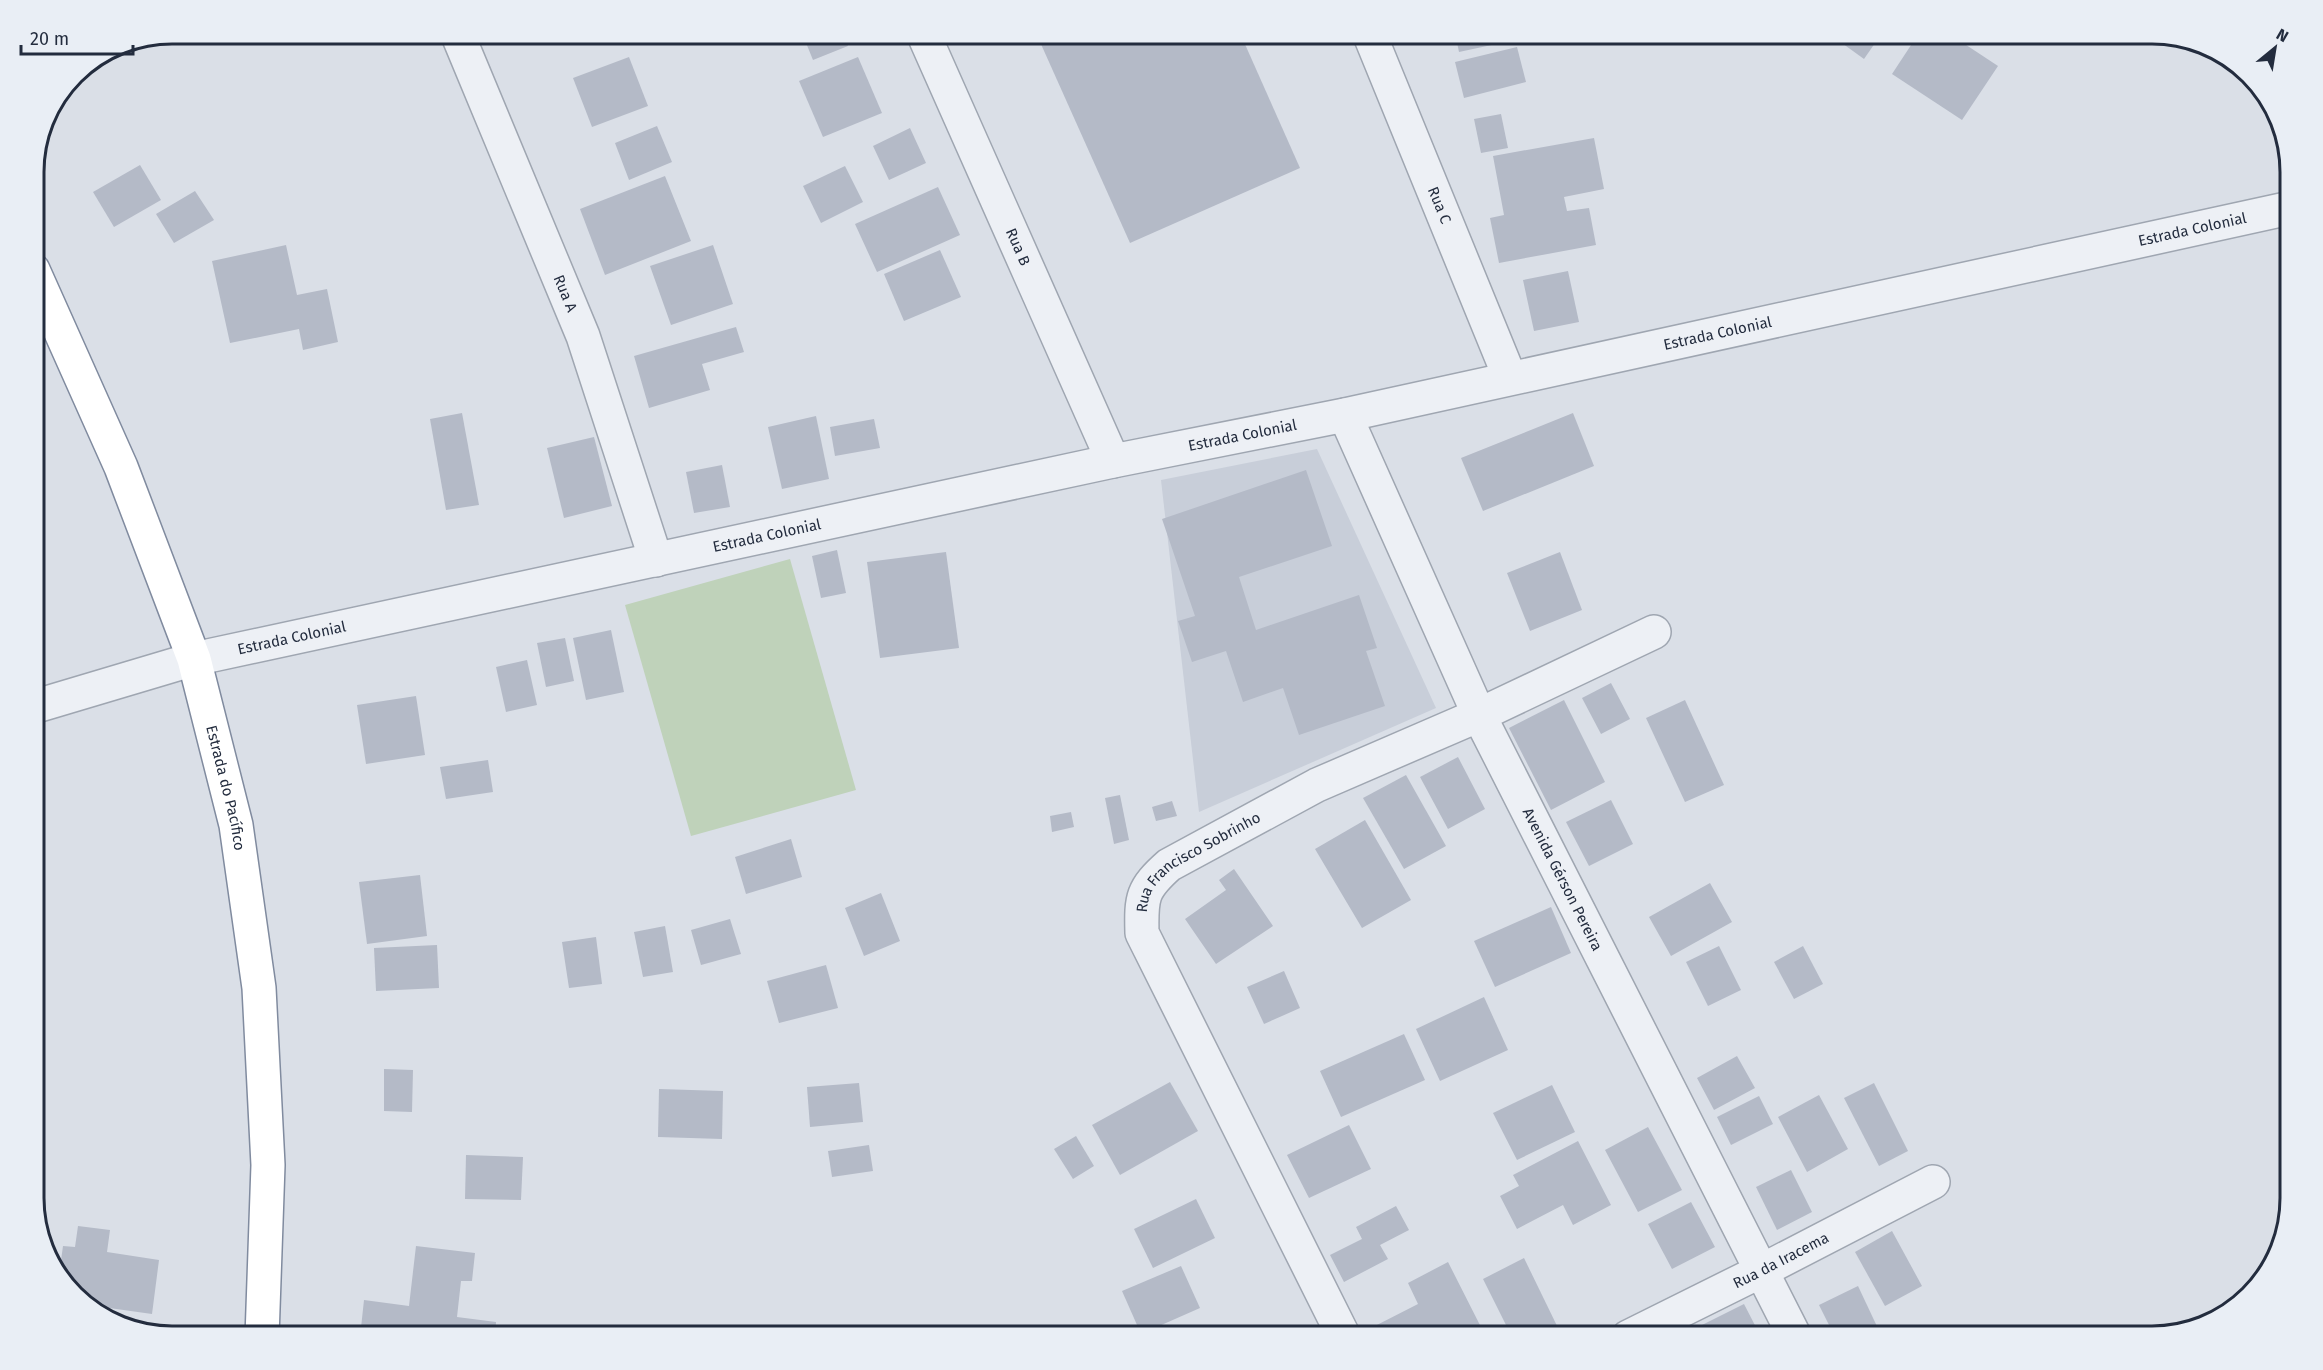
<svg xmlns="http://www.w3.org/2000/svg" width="2323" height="1370" font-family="'Fira Sans',sans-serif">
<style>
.built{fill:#c8ced9}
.green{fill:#bfd2ba}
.building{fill:#b4bac7}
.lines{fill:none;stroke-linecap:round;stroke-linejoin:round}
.street-casing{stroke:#9fa6b1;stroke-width:36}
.highway-casing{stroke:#808b9f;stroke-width:36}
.street{stroke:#edf0f5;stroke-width:33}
.highway{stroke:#fff;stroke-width:33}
.labels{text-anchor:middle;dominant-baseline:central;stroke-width:4.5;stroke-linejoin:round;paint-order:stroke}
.street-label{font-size:15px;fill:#232c3e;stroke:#e9eef5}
.rim{fill:none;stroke:#232c3e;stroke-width:3}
</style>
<rect width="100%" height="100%" fill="#dadfe7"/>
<polygon class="built" points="1317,449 1436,708 1199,812 1161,480"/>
<polygon class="green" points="790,559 856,790 691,836 625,605"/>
<g class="building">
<polygon points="802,33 843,33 848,46 813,60"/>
<polygon points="1036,33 1240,33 1300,168 1130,243"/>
<polygon points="1455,33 1499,33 1501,43 1459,52"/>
<polygon points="1828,33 1882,33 1864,59"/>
<polygon points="1919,33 1948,33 1998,66 1962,120 1892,74"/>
<polygon points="1517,47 1526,82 1464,98 1455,62"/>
<polygon points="629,57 648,106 592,127 573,78"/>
<polygon points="858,57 882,113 823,137 799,81"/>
<polygon points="1501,114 1508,148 1481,153 1474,119"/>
<polygon points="657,126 672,162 629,180 615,143"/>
<polygon points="910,128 926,163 889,180 873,146"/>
<polygon points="1594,138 1604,189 1564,197 1567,211 1589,208 1596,245 1499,263 1490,218 1504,215 1493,156"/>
<polygon points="140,165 161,200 114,227 93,192"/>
<polygon points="845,166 863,202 821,223 803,186"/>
<polygon points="665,176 691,241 605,275 580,209"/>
<polygon points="938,187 960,235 877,272 855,224"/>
<polygon points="195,191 214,220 174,243 156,214"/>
<polygon points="286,245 297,295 327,289 338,342 303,350 299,329 230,343 212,261"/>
<polygon points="713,245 733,304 671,325 650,266"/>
<polygon points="940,250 961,297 904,321 884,274"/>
<polygon points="1568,271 1579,322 1534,331 1523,280"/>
<polygon points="736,327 744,352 702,364 710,390 649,408 634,356"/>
<polygon points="462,413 479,505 446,510 430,419"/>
<polygon points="1573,413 1594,466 1483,511 1461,458"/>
<polygon points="816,416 829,479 782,489 768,427"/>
<polygon points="874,419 880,448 835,456 830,427"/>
<polygon points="594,437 612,506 564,518 547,448"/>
<polygon points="722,465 730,507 694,513 686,472"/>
<polygon points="1306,470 1332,546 1239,577 1256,630 1359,595 1377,648 1366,651 1385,706 1299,735 1283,688 1243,702 1226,651 1192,662 1178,621 1195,616 1162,519"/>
<polygon points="837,550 846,593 821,598 812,556"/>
<polygon points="946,552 959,648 880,658 867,562"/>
<polygon points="1560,552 1582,610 1530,631 1507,573"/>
<polygon points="611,630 624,692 586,700 573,638"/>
<polygon points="565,638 574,681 546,687 537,643"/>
<polygon points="527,660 537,705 506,712 496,667"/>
<polygon points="1611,683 1630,719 1601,734 1582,698"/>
<polygon points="416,696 425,755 366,764 357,705"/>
<polygon points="1564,700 1605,782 1551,810 1509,728"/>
<polygon points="1685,700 1724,785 1685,802 1646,718"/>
<polygon points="1458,757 1485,809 1448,829 1420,777"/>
<polygon points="488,760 493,792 446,799 440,767"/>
<polygon points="1406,775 1446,846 1404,869 1363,798"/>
<polygon points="1120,795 1129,840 1114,844 1105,798"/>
<polygon points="1611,800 1633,844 1589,866 1566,822"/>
<polygon points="1172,801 1177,816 1156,821 1152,807"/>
<polygon points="1071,812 1074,827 1052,832 1050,816"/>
<polygon points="1365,820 1411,900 1362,928 1315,849"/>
<polygon points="791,839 802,877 746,894 735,857"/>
<polygon points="1234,869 1273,926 1216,964 1185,919 1226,890 1219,880"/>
<polygon points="420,875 427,936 367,944 359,882"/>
<polygon points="1710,883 1732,922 1671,956 1649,917"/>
<polygon points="881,893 900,941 864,956 845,908"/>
<polygon points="1551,907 1571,953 1495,987 1474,941"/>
<polygon points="730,919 741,954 701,965 691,930"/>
<polygon points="665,926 673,972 643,977 634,932"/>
<polygon points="596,937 602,984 569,988 562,942"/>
<polygon points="33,940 41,942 34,978 33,978"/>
<polygon points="437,945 439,988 376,991 374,948"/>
<polygon points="1719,946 1741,990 1708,1006 1686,962"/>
<polygon points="1803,946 1823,984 1794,999 1774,962"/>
<polygon points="826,965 838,1008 779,1023 767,981"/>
<polygon points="1284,971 1300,1008 1264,1024 1247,987"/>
<polygon points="1484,997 1508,1050 1440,1081 1416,1029"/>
<polygon points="1404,1034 1425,1080 1341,1117 1320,1071"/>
<polygon points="1737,1056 1755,1088 1714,1110 1697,1078"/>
<polygon points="384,1069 413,1070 412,1112 384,1111"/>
<polygon points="1170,1082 1198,1131 1120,1175 1092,1125"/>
<polygon points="859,1083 863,1122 810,1127 807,1087"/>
<polygon points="1874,1083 1908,1151 1879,1166 1844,1098"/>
<polygon points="1552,1085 1575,1132 1517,1160 1493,1113"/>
<polygon points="659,1089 723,1091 722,1139 658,1137"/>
<polygon points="1819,1095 1848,1149 1807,1172 1778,1117"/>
<polygon points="1759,1096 1773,1124 1731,1145 1717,1117"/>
<polygon points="1349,1125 1371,1169 1309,1198 1287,1155"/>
<polygon points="1648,1127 1682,1190 1638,1212 1605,1150"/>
<polygon points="1076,1136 1094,1166 1073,1179 1054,1149"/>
<polygon points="1578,1141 1611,1205 1573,1225 1563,1205 1517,1229 1500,1196 1519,1186 1513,1175"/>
<polygon points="869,1145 873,1171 832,1177 828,1151"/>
<polygon points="466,1155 523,1157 521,1200 465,1199"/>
<polygon points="1791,1170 1812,1212 1777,1230 1756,1187"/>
<polygon points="1196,1199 1215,1238 1153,1268 1134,1229"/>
<polygon points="1691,1202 1715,1247 1672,1269 1648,1224"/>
<polygon points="1396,1206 1409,1230 1380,1245 1388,1259 1344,1282 1330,1255 1362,1239 1356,1227"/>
<polygon points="78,1226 110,1230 107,1252 159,1260 152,1314 88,1305 59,1275 63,1246 75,1247"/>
<polygon points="1892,1231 1922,1286 1885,1306 1855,1252"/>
<polygon points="416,1246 475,1253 472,1281 461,1281 457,1317 496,1322 495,1337 360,1337 364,1300 409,1306"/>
<polygon points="1524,1258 1560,1332 1549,1337 1512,1337 1483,1279"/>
<polygon points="1448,1262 1486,1337 1376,1337 1371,1328 1418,1304 1408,1283"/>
<polygon points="1181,1266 1200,1308 1141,1334 1122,1291"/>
<polygon points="1858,1286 1882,1337 1835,1337 1819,1305"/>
<polygon points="1744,1304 1761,1337 1693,1337 1690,1331"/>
</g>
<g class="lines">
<defs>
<g id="street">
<path id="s1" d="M 457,33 L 583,336 L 656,560"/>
<path id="s2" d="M 923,33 L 1113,461"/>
<path id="s3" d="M 1369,33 L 1510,378"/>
<path id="s4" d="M 1345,415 L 1479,715 L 1795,1337"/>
<path id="s5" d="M 33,707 L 194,659 L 1113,461 L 1345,415 L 2290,208"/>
<path id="s6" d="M 1344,1337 L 1142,933 C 1141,897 1142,889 1169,865 L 1317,785 L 1479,715 L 1654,632"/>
<path id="s7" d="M 1628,1337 L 1761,1271 L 1933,1182"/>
</g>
<g id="highway">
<path id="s8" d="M 33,270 L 121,467 L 194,659 L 236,825 L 259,988 L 268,1165 L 262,1337"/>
</g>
</defs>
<use href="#street" class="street-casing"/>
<use href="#highway" class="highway-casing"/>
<use href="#street" class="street"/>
<use href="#highway" class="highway"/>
</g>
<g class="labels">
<g class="street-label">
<text stroke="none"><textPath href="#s3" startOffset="186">Rua C</textPath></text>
<text stroke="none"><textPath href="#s5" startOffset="2212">Estrada Colonial</textPath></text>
<text stroke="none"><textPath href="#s2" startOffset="234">Rua B</textPath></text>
<text stroke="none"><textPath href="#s1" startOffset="282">Rua A</textPath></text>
<text stroke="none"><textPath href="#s5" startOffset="1726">Estrada Colonial</textPath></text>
<text stroke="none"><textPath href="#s5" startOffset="1240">Estrada Colonial</textPath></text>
<text stroke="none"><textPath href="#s5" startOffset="754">Estrada Colonial</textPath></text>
<text stroke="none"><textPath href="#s5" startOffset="268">Estrada Colonial</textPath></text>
<text stroke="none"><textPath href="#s8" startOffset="554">Estrada do Pacífico</textPath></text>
<text stroke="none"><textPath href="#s6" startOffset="552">Rua Francisco Sobrinho</textPath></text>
<text stroke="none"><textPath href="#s4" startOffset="513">Avenida Gérson Pereira</textPath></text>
<text stroke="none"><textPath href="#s7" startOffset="171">Rua da Iracema</textPath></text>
</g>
</g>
<path d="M0 0H2323V1370H0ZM172 44H2152A128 128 0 0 1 2280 172V1198A128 128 0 0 1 2152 1326H172A128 128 0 0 1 44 1198V172A128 128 0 0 1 172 44Z" fill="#e9eef5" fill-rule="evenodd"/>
<path class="rim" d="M172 44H2152A128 128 0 0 1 2280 172V1198A128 128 0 0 1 2152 1326H172A128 128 0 0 1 44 1198V172A128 128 0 0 1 172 44Z"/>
<g transform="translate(2275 48) rotate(30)" stroke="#e9eef5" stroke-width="4.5" paint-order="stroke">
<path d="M0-4.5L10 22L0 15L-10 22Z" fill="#232c3e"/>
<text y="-9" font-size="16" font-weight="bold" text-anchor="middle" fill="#232c3e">N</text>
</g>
<path d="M21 45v9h112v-9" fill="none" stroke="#232c3e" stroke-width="3"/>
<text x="30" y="45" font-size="18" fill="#232c3e" stroke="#e9eef5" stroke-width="4.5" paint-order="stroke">20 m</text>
</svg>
